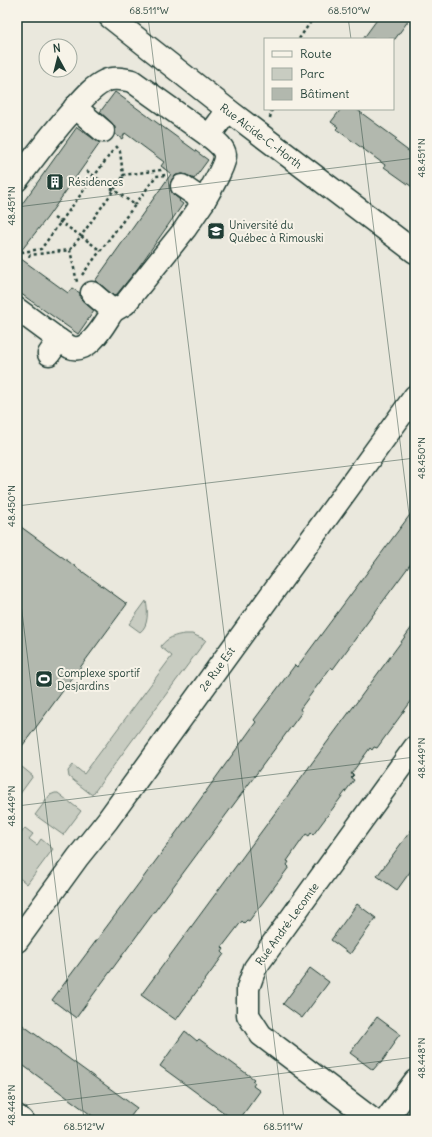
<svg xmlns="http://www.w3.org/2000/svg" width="432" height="1137" font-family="Delius,sans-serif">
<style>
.green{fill:#c8ccc1;stroke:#74847a}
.building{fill:#b2b8ae;stroke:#1f3d34}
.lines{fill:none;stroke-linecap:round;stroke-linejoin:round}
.minor-casing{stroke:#1f3d34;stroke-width:25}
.path{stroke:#1f3d34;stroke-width:2.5;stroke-dasharray:3 3;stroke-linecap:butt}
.minor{stroke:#f7f3e8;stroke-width:22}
.ticks{fill:none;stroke:#1f3d34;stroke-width:1;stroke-opacity:0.45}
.labels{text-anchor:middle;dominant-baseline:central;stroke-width:4;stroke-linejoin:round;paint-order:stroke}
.street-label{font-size:11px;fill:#1f3d34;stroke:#f7f3e8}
.poi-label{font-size:11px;fill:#1f3d34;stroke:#f7f3e8;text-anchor:start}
.neatline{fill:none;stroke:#1f3d34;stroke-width:1.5}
.ticks-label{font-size:10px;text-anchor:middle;fill:#1f3d34}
</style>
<rect width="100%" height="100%" fill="#eae8dd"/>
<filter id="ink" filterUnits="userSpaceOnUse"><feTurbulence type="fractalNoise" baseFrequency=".025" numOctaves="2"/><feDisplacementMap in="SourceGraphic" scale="8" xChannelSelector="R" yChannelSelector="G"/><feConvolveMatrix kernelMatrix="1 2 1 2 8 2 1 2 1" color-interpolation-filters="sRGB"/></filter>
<g filter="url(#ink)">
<g class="green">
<path d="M 146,601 C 148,610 149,626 140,632 L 129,624 Z"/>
<path d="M 185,634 L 192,634 L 206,640 L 92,795 L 69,777 L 68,771 L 73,765 L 84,774 L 172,656 L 162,648 L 161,646 C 167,638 175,635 185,634 Z"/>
<polygon points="22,767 33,776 17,798 17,773"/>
<polygon points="55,793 58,793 81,811 63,835 35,815 50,795"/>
<polygon points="25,828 33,834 29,839 37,845 41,839 53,849 27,884 17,876 17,871 19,869 17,868 17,839"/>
</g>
<g class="building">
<polygon points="379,17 411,17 395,39 363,39"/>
<polygon points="115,92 208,160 194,179 189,176 183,174 176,175 172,179 170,185 171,191 175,196 180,200 179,201 183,204 138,268 117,294 114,296 100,284 95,281 171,174 161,166 164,162 125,133 122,139 115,134 115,127 111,122 100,112"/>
<polygon points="341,109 356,109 397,139 395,141 415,156 415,189 384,167 385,165 336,129 338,127 331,122"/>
<polygon points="77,127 95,140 100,143 47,218 17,256 68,293 72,288 80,293 80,298 84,302 94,311 78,334 17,291 17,211"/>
<polygon points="415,508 415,558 333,669 331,667 300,709 302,712 76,1018 52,1000 160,855 256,722 254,720 295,665 297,667"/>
<polygon points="17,524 127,604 17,753"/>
<polygon points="415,623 415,696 377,748 374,747 372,750 370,748 351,774 354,775 351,778 354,780 313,835 311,833 309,836 306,834 287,861 289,862 287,865 289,867 249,921 247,920 244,923 242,921 222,947 224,949 222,952 224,954 176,1020 141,995"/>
<polygon points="415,825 415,865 397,890 377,876"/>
<polygon points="357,904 376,918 350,954 331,940"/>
<polygon points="310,968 329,982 302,1018 283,1004"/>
<polygon points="377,1017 400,1034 394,1042 395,1043 381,1063 380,1062 373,1070 350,1053"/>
<polygon points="17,1021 137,1108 128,1120 98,1120 17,1061"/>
<polygon points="185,1031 197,1041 199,1039 254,1079 252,1081 255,1083 253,1086 260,1091 239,1120 234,1120 160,1066"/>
</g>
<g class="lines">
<defs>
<g id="minor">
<polyline points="110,17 228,110 415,252"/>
<polyline points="75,107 103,131"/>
<path d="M 17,180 C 35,156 53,132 73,110 C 82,100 92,87 105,81 C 113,77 123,79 132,81 L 209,136"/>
<path d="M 204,201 C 209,192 226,164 225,155 C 224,147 215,141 209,136 L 228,110"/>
<polyline points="17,309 59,340"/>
<polyline points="113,311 125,304 185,229 204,201 182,186"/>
<path d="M 49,354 L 59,340 C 62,342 66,345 70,347 C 89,355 104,324 113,311 L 92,293"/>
<polyline points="17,941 78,857 107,821 415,396"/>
<polyline points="17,1116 22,1120"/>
<polyline points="373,1120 261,1035 248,1015 248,988 255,968 415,747"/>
<polyline points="386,1120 415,1081"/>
</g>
</defs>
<use href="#minor" class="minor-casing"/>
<g class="path">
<polyline points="299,39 314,17"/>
<polyline points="270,118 272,109"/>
<polyline points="116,146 120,151 123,175 161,170 164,168"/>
<polyline points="135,205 156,176 166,175"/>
<polyline points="54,218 81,236 123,177 123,175"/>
<polyline points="17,247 23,252 41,249 114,149"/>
<polyline points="70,250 81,236 101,251"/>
<polyline points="29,257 30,255 70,250 77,282"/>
<polyline points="82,275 135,205 87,171"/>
</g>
<use href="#minor" class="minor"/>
</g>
</g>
<path class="ticks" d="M 148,17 L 284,1120M 348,17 L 351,39M 359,109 L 415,563M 17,207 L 415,158M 17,506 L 415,458M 17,571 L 84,1120M 17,806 L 415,757M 17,1106 L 415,1057"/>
<defs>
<symbol id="building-square" viewBox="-11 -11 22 22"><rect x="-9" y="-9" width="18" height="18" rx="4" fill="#1f3d34" stroke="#f7f3e8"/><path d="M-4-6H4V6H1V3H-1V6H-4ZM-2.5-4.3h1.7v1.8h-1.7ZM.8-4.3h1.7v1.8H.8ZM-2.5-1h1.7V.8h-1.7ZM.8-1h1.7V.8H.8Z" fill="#fff"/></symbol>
<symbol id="university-square" viewBox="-11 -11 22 22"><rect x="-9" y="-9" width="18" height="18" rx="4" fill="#1f3d34" stroke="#f7f3e8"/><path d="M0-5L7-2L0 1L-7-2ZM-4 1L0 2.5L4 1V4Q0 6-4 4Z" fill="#fff"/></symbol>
<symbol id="stadium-square" viewBox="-11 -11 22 22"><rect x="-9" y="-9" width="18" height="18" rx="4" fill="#1f3d34" stroke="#f7f3e8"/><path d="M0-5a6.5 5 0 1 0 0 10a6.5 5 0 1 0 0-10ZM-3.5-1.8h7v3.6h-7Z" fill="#fff"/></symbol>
</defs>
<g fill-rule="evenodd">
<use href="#building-square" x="45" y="172" width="20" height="20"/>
<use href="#university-square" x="206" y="221" width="20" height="20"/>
<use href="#stadium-square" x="34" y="669" width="20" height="20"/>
</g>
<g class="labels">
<g class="street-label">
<text transform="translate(261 136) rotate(37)">Rue Alcide-C.-Horth</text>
<text transform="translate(217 669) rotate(-54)">2e Rue Est</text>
<text transform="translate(287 924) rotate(-54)">Rue André-Lecomte</text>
</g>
<g class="poi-label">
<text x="68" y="182">Résidences</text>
<text x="229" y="225">Université du<tspan x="229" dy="13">Québec à Rimouski</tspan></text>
<text x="57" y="673">Complexe sportif<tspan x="57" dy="13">Desjardins</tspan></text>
</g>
</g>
<rect width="432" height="1137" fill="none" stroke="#f7f3e8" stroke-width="44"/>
<rect x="264" y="38" width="130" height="72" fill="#f7f3e8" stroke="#a1aaa0"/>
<rect x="272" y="51" width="20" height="6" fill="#f7f3e8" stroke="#a1aaa0"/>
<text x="300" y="58" font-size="12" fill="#1f3d34">Route</text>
<rect x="272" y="68" width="20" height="12" fill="#c8ccc1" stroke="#a1aaa0"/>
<text x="300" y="78" font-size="12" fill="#1f3d34">Parc</text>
<rect x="272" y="88" width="20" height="12" fill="#b2b8ae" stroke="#a1aaa0"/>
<text x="300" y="98" font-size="12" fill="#1f3d34">Bâtiment</text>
<g transform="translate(58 58) rotate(353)"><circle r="19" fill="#f7f3e8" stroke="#a1aaa0"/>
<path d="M0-3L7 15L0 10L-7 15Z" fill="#1f3d34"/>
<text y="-6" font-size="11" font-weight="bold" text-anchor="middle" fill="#1f3d34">N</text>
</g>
<rect x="22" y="22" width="388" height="1093" class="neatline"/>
<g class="ticks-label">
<text x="149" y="14">68.511°W</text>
<text x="349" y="14">68.510°W</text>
<text transform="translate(421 158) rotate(-90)" y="4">48.451°N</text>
<text transform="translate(11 206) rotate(-90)" y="4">48.451°N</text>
<text transform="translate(421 458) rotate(-90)" y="4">48.450°N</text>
<text transform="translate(11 506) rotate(-90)" y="4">48.450°N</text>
<text transform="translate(421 758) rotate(-90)" y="4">48.449°N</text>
<text transform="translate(11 806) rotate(-90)" y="4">48.449°N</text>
<text transform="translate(421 1058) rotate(-90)" y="4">48.448°N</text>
<text transform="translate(11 1105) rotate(-90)" y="4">48.448°N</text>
<text x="84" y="1130">68.512°W</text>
<text x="283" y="1130">68.511°W</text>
</g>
</svg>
